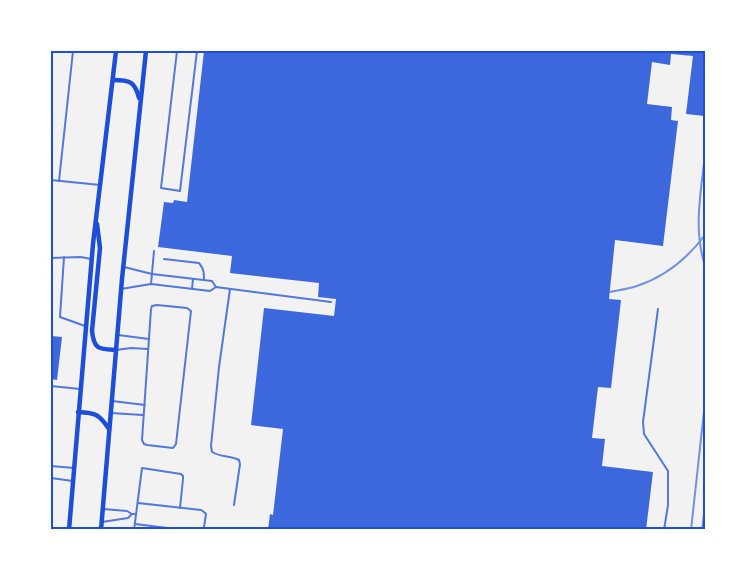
<svg xmlns="http://www.w3.org/2000/svg" width="756" height="581" font-family="'Alegreya Sans',sans-serif">
<style>
.building{fill:#3d67dc}
.lines{fill:none;stroke-linecap:round;stroke-linejoin:round}
.service{stroke:#5277de;stroke-width:2}
.secondary{stroke:#1d4ed8;stroke-width:4.5}
.rail{stroke:#7290e2;stroke-width:2}
.neatline{fill:none;stroke:#1d4ed8;stroke-width:2}
</style>
<rect width="100%" height="100%" fill="#f2f2f2"/>
<g class="building">
<polygon points="204,51 705,51 705,116 686,114 693,56 671,54 670,65 652,62 647,104 672,107 671,120 678,121 663,246 615,240 609,299 621,300 611,388 598,387 592,438 605,439 602,466 653,472 646,530 268,530 270,514 273,515 283,429 251,425 264,308 334,316 336,299 318,297 319,283 230,273 232,256 158,247 164,202 173,203 174,200 187,202"/>
<polygon points="51,336 62,337 57,380 51,379"/>
</g>
<g class="lines">
<g class="service">
<polyline points="177,51 161,188 180,191 197,51"/>
<polyline points="51,180 100,185"/>
<polyline points="59,181 73,51"/>
<polyline points="64,257 60,317 85,326"/>
<polyline points="51,258 81,257 91,259"/>
<path d="M 164,259 L 199,263 C 204,269 204,273 204,280"/>
<polyline points="124,267 152,274 212,281 216,287"/>
<polyline points="151,284 154,251"/>
<polyline points="121,289 151,284 210,291 216,287 331,302"/>
<polyline points="192,289 193,279"/>
<path d="M 230,289 L 219,367 L 211,446 L 212,452 C 220,457 231,456 239,460 L 240,464 L 234,505"/>
<polygon points="157,305 187,308 191,311 176,444 173,448 147,445 144,444 142,440 151,309 152,306"/>
<polyline points="658,309 643,422 644,434 668,471 668,505 664,530"/>
<polyline points="118,335 149,339"/>
<polyline points="116,350 131,348 148,349"/>
<polyline points="51,386 80,389"/>
<polyline points="112,401 145,405"/>
<polyline points="111,413 143,415"/>
<polyline points="51,466 74,468"/>
<polyline points="51,478 73,481"/>
<polyline points="138,503 201,510 204,512 206,514 204,527 202,530"/>
<polyline points="103,509 127,511 132,514"/>
<polyline points="102,522 128,518 132,514 136,514"/>
<polyline points="135,524 184,530"/>
<polyline points="134,530 142,468 181,474 183,476 183,479 180,508"/>
</g>
<g class="secondary">
<path d="M 113,80 C 129,80 135,81 139,98"/>
<path d="M 97,224 L 100,248 L 92,331 C 94,350 99,349 116,350"/>
<path d="M 78,412 C 96,413 99,414 109,429"/>
<polyline points="69,530 93,244 116,51"/>
<polyline points="101,530 122,279 146,51"/>
</g>
<g class="rail">
<path d="M 705,154 C 701,193 693,228 705,266"/>
<path d="M 610,292 C 619,290 628,289 637,286 C 664,277 687,259 705,235"/>
<polyline points="691,530 705,402"/>
<polyline points="702,530 705,506"/>
</g>
</g>
<rect width="756" height="581" fill="none" stroke="#ffffff" stroke-width="105"/>
<rect x="52" y="52" width="652" height="476" class="neatline"/>
</svg>
